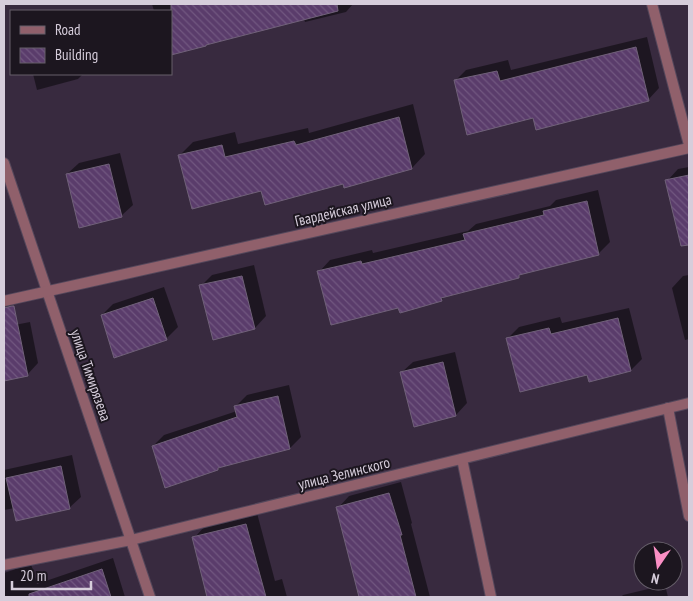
<svg xmlns="http://www.w3.org/2000/svg" width="693" height="601" font-family="'PT Sans Narrow',sans-serif">
<style>
.shadow{fill:#0007}
.building{fill:url(#building-back-hatch);stroke:#706179}
.lines{fill:none;stroke-linecap:round;stroke-linejoin:round}
.street-casing{stroke:#54475b;stroke-width:12}
.street{stroke:#90606b;stroke-width:10}
.labels{text-anchor:middle;dominant-baseline:central;stroke-width:4;stroke-linejoin:round;paint-order:stroke}
.street-label{font-size:15px;fill:#d6cddb;stroke:#1c161f}
</style>
<defs>
<pattern id="building-back-hatch" width="6" height="6" patternUnits="userSpaceOnUse" patternTransform="scale(1.25)"><rect width="6" height="6" fill="#5a3c6b"/><path d="M-1 5l2 2M0 0l6 6M5-1l2 2" fill="none" stroke="#715780"/></pattern>
</defs>
<rect width="100%" height="100%" fill="#382a3f"/>
<g class="shadow">
<polygon points="152,4 353,4 346,12 305,22 304,19 154,11"/>
<polygon points="647,37 659,88 648,100 534,117 455,81 466,70 508,60 511,70"/>
<polygon points="33,74 83,74 78,79 37,90"/>
<polygon points="413,104 425,154 412,168 344,183 262,190 180,155 193,142 235,132 238,144 308,128 309,133"/>
<polygon points="120,153 133,205 121,216 67,174 79,163"/>
<polygon points="689,167 689,231 680,233 667,181 678,169"/>
<polygon points="598,190 610,242 599,253 522,273 519,276 446,295 441,300 399,307 319,272 330,260 372,250 373,253 468,231 476,224 550,206 556,200"/>
<polygon points="254,265 266,316 255,328 214,338 201,286 212,275"/>
<polygon points="689,275 689,339 685,340 672,288 683,276"/>
<polygon points="164,287 178,327 167,338 115,356 102,315 113,304"/>
<polygon points="629,308 642,359 631,370 588,374 507,339 519,327 560,317 562,323"/>
<polygon points="30,322 38,363 27,375 4,380 4,327"/>
<polygon points="455,352 467,403 456,415 401,373 413,362"/>
<polygon points="289,385 301,437 290,448 221,466 218,469 153,446 164,435 237,411 236,406 247,395"/>
<polygon points="72,455 81,497 69,508 15,508 4,510 4,470"/>
<polygon points="401,482 412,523 411,524 430,597 360,597 338,508 349,496"/>
<polygon points="257,513 275,581 282,579 287,597 218,597 212,577 194,538 205,526"/>
<polygon points="113,558 125,597 4,597 4,573 31,564 37,584"/>
<polygon points="665,585 668,597 621,597 623,595"/>
</g>
<g class="building">
<polygon points="171,4 337,4 338,11 206,45 206,46 171,55"/>
<polygon points="636,47 649,101 536,130 533,118 467,135 454,80 497,71 500,81"/>
<polygon points="399,117 412,169 344,188 343,184 265,205 261,191 192,209 178,155 222,145 225,157 294,141 296,145"/>
<polygon points="109,164 122,217 79,228 66,174"/>
<polygon points="689,175 689,245 681,246 665,180"/>
<polygon points="587,201 599,255 519,275 519,278 441,298 442,301 400,313 398,308 331,325 317,271 361,261 362,264 465,240 463,234 544,215 543,211"/>
<polygon points="242,276 255,329 213,340 199,285"/>
<polygon points="153,298 167,340 114,358 101,315"/>
<polygon points="12,306 14,306 28,376 4,381 4,308"/>
<polygon points="618,318 631,371 589,382 587,375 520,392 506,338 549,328 551,334"/>
<polygon points="443,362 456,416 414,427 400,372"/>
<polygon points="278,396 290,449 218,468 218,470 165,488 152,446 237,417 234,406"/>
<polygon points="61,466 70,509 16,521 6,478"/>
<polygon points="389,493 402,535 400,535 416,597 359,597 336,507"/>
<polygon points="246,524 266,597 207,597 192,537"/>
<polygon points="102,569 111,597 29,597 29,594"/>
</g>
<g class="lines">
<defs>
<g id="street">
<polyline points="652,4 689,145"/>
<polyline points="4,163 150,597"/>
<polyline points="4,301 689,148"/>
<polyline points="668,408 689,516"/>
<polyline points="462,459 491,597"/>
<polyline points="4,565 131,540 689,403"/>
</g>
</defs>
<use href="#street" class="street-casing"/>
<use href="#street" class="street"/>
</g>
<g class="labels">
<g class="street-label">
<text transform="translate(343 210) rotate(-13)">Гвардейская улица</text>
<text transform="translate(91 375) rotate(71)">улица Тимирязева</text>
<text transform="translate(344 473) rotate(-14)">улица Зелинского</text>
</g>
</g>
<rect width="693" height="601" fill="none" stroke="#d6cddb" stroke-width="10"/>
<rect x="10" y="10" width="162" height="65" fill="#1c161f" stroke="#665f6a"/>
<rect x="20" y="26" width="25" height="8" fill="#90606b" stroke="#665f6a"/>
<text x="55" y="35" font-size="15" fill="#d6cddb">Road</text>
<rect x="20" y="48" width="25" height="15" fill="url(#building-back-hatch)" stroke="#665f6a"/>
<text x="55" y="60" font-size="15" fill="#d6cddb">Building</text>
<g transform="translate(658 566) rotate(193)"><circle r="24" fill="#1c161f" stroke="#665f6a"/>
<path d="M0-4L9 19L0 12L-9 19Z" fill="#fb8fc5"/>
<text y="-8" font-size="14" font-weight="bold" text-anchor="middle" fill="#d6cddb">N</text>
</g>
<path d="M12 581v8h79v-8" fill="none" stroke="#d6cddb" stroke-width="2.5"/>
<text x="20" y="581" font-size="15" fill="#d6cddb" stroke="#1c161f" stroke-width="4" paint-order="stroke">20 m</text>
</svg>
